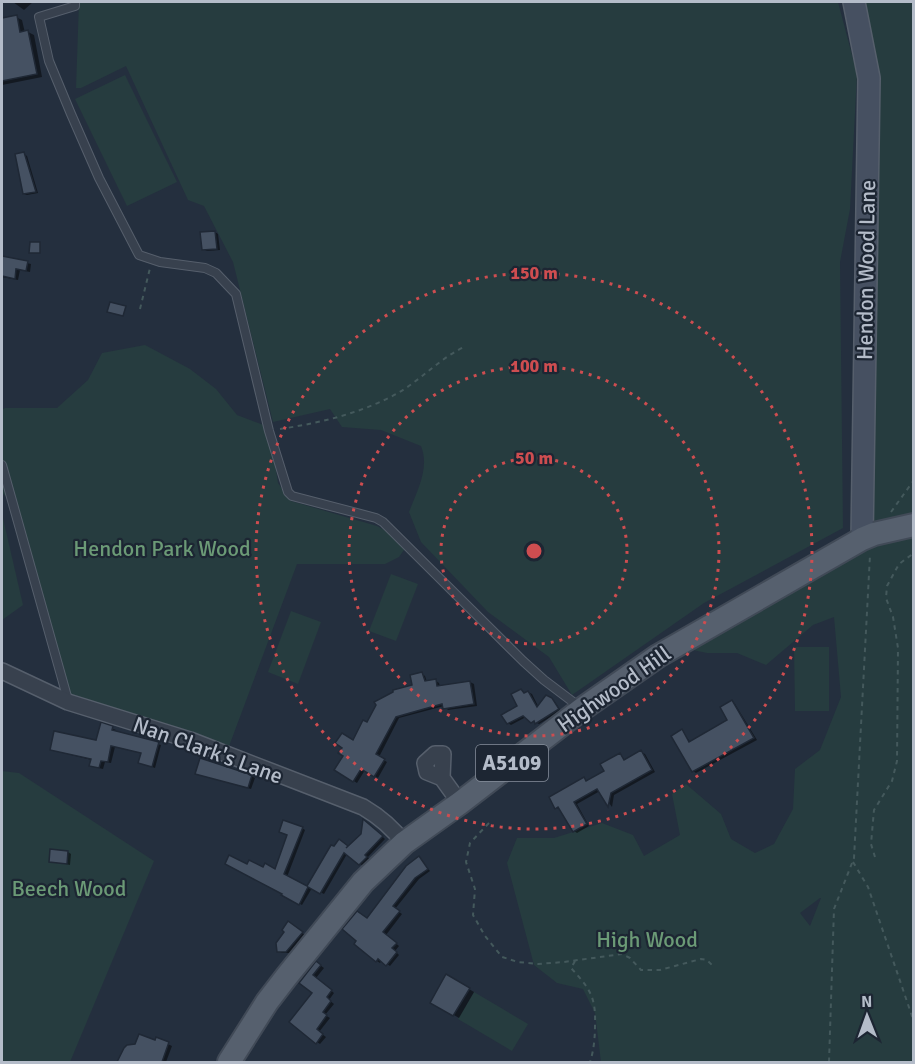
<svg xmlns="http://www.w3.org/2000/svg" width="915" height="1064" font-family="Signika,sans-serif">
<style>
.green{fill:#263c3f;fill-rule:evenodd}
.shadow{fill:#0007}
.building{fill:#455162;stroke:#1f2835;stroke-width:1.5}
.lines{fill:none;stroke-linecap:round;stroke-linejoin:round}
.lane-casing{stroke:#565f6c;stroke-width:10}
.street-casing{stroke:#565f6c;stroke-width:18}
.secondary-casing{stroke:#565f6c;stroke-width:24}
.primary-casing{stroke:#414a57;stroke-width:26}
.path{stroke:#44595c;stroke-width:2;stroke-dasharray:4.5 4.5;stroke-linecap:butt}
.lane{stroke:#38414e;stroke-width:8}
.street{stroke:#38414e;stroke-width:15}
.secondary{stroke:#465061;stroke-width:21}
.primary{stroke:#56606e;stroke-width:22}
.ring{fill:none;stroke:#ce4d50;stroke-width:3;stroke-dasharray:3 6}
.labels{text-anchor:middle;dominant-baseline:central;stroke-width:4.5;stroke-linejoin:round;paint-order:stroke}
.shield{fill:#1d2633;stroke:#878f9c;stroke-width:1.5}
.shield-label{font-size:21px;font-weight:bold;fill:#b4bcc9}
.street-label{font-size:22px;fill:#b4bcc9;stroke:#1d2633}
.park-label{font-size:22px;fill:#6b9a76;stroke:#1d2633}
.centre{fill:#ce4d50;stroke:#1d2633;stroke-width:3}
.ring-label{font-size:18px;text-anchor:middle;font-weight:bold;fill:#ce4d50;stroke:#1d2633;stroke-width:4.5;stroke-linejoin:round;paint-order:stroke}
</style>
<rect width="100%" height="100%" fill="#242f3e"/>
<g class="green">
<path d="M 79,2 L 838,2 L 857,74 L 850,209 L 840,262 L 843,528 L 704,603 L 572,695 L 549,657 L 488,612 L 421,542 L 409,512 C 417,491 430,468 421,446 L 381,430 L 342,427 L 330,409 L 273,422 L 233,262 L 204,206 L 188,200 L 126,66 L 81,88 L 76,88 Z"/>
<path d="M 854,2 L 913,2 L 913,1062 L 601,1062 L 595,1013 L 583,989 L 557,983 L 534,965 L 507,863 L 517,838 L 554,838 L 602,823 L 633,835 L 644,856 L 680,835 L 672,794 L 686,784 L 721,814 L 731,839 L 755,853 L 774,844 L 793,809 L 795,769 L 820,750 L 841,697 L 834,617 L 813,625 L 766,665 L 737,653 L 707,653 L 688,649 L 856,548 L 869,78 ZM 820,898 L 821,898 L 810,926 L 800,913 Z"/>
<polygon points="125,75 177,182 127,206 75,99"/>
<polygon points="145,345 190,369 216,389 237,415 269,427 278,483 291,501 377,526 394,535 406,547 399,557 385,564 297,564 225,757 68,702 11,501 2,493 2,410 5,408 57,408 88,380 102,353"/>
<polygon points="2,514 23,605 2,620"/>
<polygon points="391,574 418,584 396,641 369,631"/>
<polygon points="291,611 321,622 298,684 268,672"/>
<polygon points="794,647 829,647 829,711 795,711"/>
<polygon points="2,771 19,773 154,861 70,1062 2,1062"/>
<polygon points="474,992 528,1024 512,1051 458,1019"/>
</g>
<g class="shadow">
<polygon points="13,2 33,2 24,10"/>
<polygon points="16,17 22,20 25,33 28,32 34,35 42,77 2,85 2,20"/>
<polygon points="24,154 27,156 38,193 27,195 24,194"/>
<polygon points="215,232 218,234 220,250 207,251 203,249"/>
<polygon points="2,255 6,258 31,264 30,272 20,270 18,280 2,277"/>
<polygon points="422,674 425,676 427,682 436,681 439,683 440,687 470,682 474,684 477,706 448,710 444,706 399,718 379,757 387,762 378,778 365,770 357,783 336,770 368,724 414,686"/>
<polygon points="521,690 525,694 528,692 532,694 539,708 547,697 555,702 561,711 539,724 526,717 511,725 508,723 519,707"/>
<polygon points="732,702 735,704 757,740 696,773 693,771 682,731 691,743 729,720"/>
<polygon points="102,724 116,730 115,733 161,745 155,768 144,764 143,753 115,747 111,763 105,762 103,769 94,767 92,760 55,751 97,742"/>
<polygon points="641,752 645,754 655,772 614,795 612,807 600,791 577,804 589,826 577,833 574,831 561,809 556,808 584,779 588,782 606,771 620,755 626,761"/>
<polygon points="197,773 251,776 255,778 251,789"/>
<polygon points="367,823 385,839 368,857 370,860 363,866 347,854 324,894 312,888 302,905 284,895 247,866 276,871 302,828 305,830 287,877 307,888 332,847 334,848 339,841 349,848 363,835"/>
<polygon points="68,852 71,854 70,865 51,861"/>
<polygon points="419,858 430,871 419,879 395,909 402,914 386,935 399,946 395,951 399,955 390,966 382,960 380,963 377,961 367,920"/>
<polygon points="292,925 305,935 290,953 282,953 278,951"/>
<polygon points="317,963 324,968 316,978 334,993 329,1000 334,1004 325,1015 330,1018 319,1032 326,1037 320,1044 317,1042 315,993 301,983"/>
<polygon points="447,976 474,992 459,1018 432,1002"/>
<polygon points="157,1039 172,1046 166,1062 119,1062 125,1049 156,1042"/>
</g>
<g class="building">
<polygon points="17,15 20,32 28,30 37,74 2,81 2,18"/>
<polygon points="24,152 36,192 23,194 15,154"/>
<polygon points="215,231 217,249 202,250 200,232"/>
<polygon points="30,242 40,242 40,253 29,253"/>
<polygon points="2,256 28,261 26,271 16,269 15,279 2,276"/>
<polygon points="110,302 126,306 123,316 107,312"/>
<polygon points="422,672 425,681 436,679 437,686 470,681 474,704 443,709 442,704 396,717 376,754 385,759 374,777 361,769 353,782 334,770 343,756 338,753 342,748 335,743 342,733 353,740 363,720 367,722 376,705 374,702 393,692 393,690 412,685 410,675"/>
<polygon points="521,689 524,693 528,691 537,707 546,695 552,698 559,709 535,724 534,721 531,723 523,716 507,724 501,715 517,706 511,694"/>
<polygon points="732,700 754,738 692,772 671,736 682,729 689,742 727,720 720,707"/>
<polygon points="101,722 113,726 112,730 159,742 152,767 138,763 141,753 111,746 108,762 101,761 99,768 89,766 91,759 50,750 54,731 96,740"/>
<polygon points="641,750 652,770 611,793 608,807 597,789 574,802 587,824 573,832 558,807 555,809 549,797 584,777 586,781 604,771 600,764 620,753 624,760"/>
<polygon points="200,758 252,775 248,788 195,774"/>
<polygon points="363,819 383,836 365,855 367,857 359,865 344,853 320,894 308,887 299,905 281,895 282,894 225,864 229,855 247,864 249,860 263,867 265,863 275,869 287,835 279,832 283,820 303,827 284,874 307,886 331,845 334,846 339,839 348,846 346,848 361,834"/>
<polygon points="50,849 68,851 67,864 49,862"/>
<polygon points="419,856 428,869 415,878 393,906 400,911 383,932 397,943 392,948 397,952 386,966 378,959 376,962 354,944 356,941 342,929 357,911 367,918 406,866"/>
<polygon points="288,921 303,932 286,952 277,952 276,943 284,932 282,930"/>
<polygon points="316,961 321,965 313,975 332,990 327,997 331,1001 323,1012 327,1015 317,1029 323,1034 316,1044 289,1022 312,993 299,983"/>
<polygon points="446,974 470,988 453,1016 430,1003"/>
<polygon points="139,1034 155,1040 156,1037 169,1042 162,1062 117,1062 124,1048 127,1045 135,1044"/>
</g>
<g class="lines">
<defs>
<g id="lane">
<polyline points="75,2 75,6 39,17 49,61 71,114 99,178 139,255 160,262 205,268 216,273 236,294 269,431 288,492 292,496 376,518 383,522 523,661 544,680 581,708"/>
<polyline points="2,465 68,700"/>
</g>
<g id="street">
<path d="M 2,671 L 68,702 L 190,740 L 363,807 C 380,817 392,827 404,843"/>
<polyline points="442,778 427,772 425,763 435,754 443,754 442,778 460,803"/>
</g>
<polyline id="secondary" points="854,2 869,78 862,539"/>
<polyline id="primary" points="229,1062 267,1002 287,976 363,882 404,843 460,803 582,709 658,656 862,539 874,534 914,525"/>
</defs>
<use href="#lane" class="lane-casing"/>
<use href="#street" class="street-casing"/>
<use href="#secondary" class="secondary-casing"/>
<use href="#primary" class="primary-casing"/>
<g class="path">
<polyline points="140,309 150,268"/>
<path d="M 280,429 C 320,423 362,413 398,393 C 422,379 440,358 466,346"/>
<polyline points="891,512 914,480"/>
<polyline points="489,823 470,843 466,862 475,889 473,915 485,936 502,957 518,962 538,964 564,962 622,954 630,958 641,970 660,970 701,959 707,960 714,967"/>
<polyline points="875,857 871,844 874,810 892,781 897,761 898,648 893,617 886,598 887,586 899,564 914,553"/>
<polyline points="853,862 868,887 914,1022"/>
<path d="M 575,961 L 571,968 C 589,988 596,996 595,1024 C 595,1037 594,1050 590,1062"/>
<polyline points="829,1062 834,909 854,858 870,555"/>
</g>
<use href="#lane" class="lane"/>
<use href="#street" class="street"/>
<use href="#secondary" class="secondary"/>
<use href="#primary" class="primary"/>
</g>
<g class="ring">
<circle cx="534" cy="551" r="93"/>
<circle cx="534" cy="551" r="185"/>
<circle cx="534" cy="551" r="278"/>
</g>
<g class="labels">
<rect class="shield" x="476" y="745" width="72" height="36" rx="4.5"/>
<g class="shield-label">
<text x="512" y="763">A5109</text>
</g>
<g class="street-label">
<text transform="translate(866 270) rotate(-89)">Hendon Wood Lane</text>
<text transform="translate(614 689) rotate(-35)">Highwood Hill</text>
<text transform="translate(208 750) rotate(20)">Nan Clark's Lane</text>
</g>
<g class="park-label">
<text x="162" y="548">Hendon Park Wood</text>
<text x="69" y="888">Beech Wood</text>
<text x="647" y="939">High Wood</text>
</g>
</g>
<circle cx="534" cy="551" r="9" class="centre"/>
<g class="ring-label">
<text x="534" y="279">150 m</text>
<text x="534" y="372">100 m</text>
<text x="534" y="464">50 m</text>
</g>
<rect width="915" height="1064" fill="none" stroke="#b4bcc9" stroke-width="6"/>
<g transform="translate(867 1016) rotate(359)" stroke="#1d2633" stroke-width="4.5" paint-order="stroke">
<path d="M0-4.5L10 22L0 15L-10 22Z" fill="#b4bcc9"/>
<text y="-9" font-size="16" font-weight="bold" text-anchor="middle" fill="#b4bcc9">N</text>
</g>
</svg>
